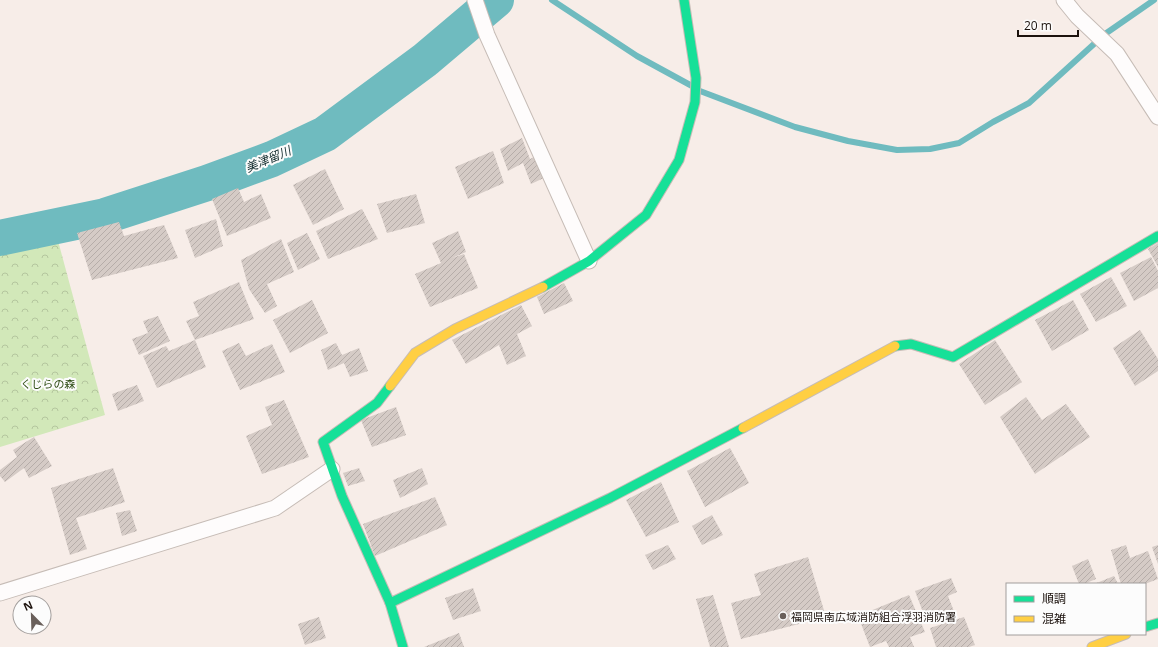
<svg xmlns="http://www.w3.org/2000/svg" width="1158" height="647" font-family="'Open Sans','Noto Sans JP',sans-serif">
<style>
.park{fill:url(#park-crowns)}
.lines{fill:none;stroke-linecap:round;stroke-linejoin:round}
.stream{stroke:#6fbbbf;stroke-width:6}
.river{stroke:#6fbbbf;stroke-width:36}
.building{fill:url(#building-hatch)}
.street-casing{stroke:#c6bcb6;stroke-width:17}
.fast-casing{stroke:#c6bcb6;stroke-width:11}
.slow-casing{stroke:#c6bcb6;stroke-width:11}
.street{stroke:#fefcfc;stroke-width:15}
.fast{stroke:#16e098;stroke-width:9}
.slow{stroke:#ffcf43;stroke-width:9}
.poi-dot{fill:#695f5a;stroke:#fcfcfc;stroke-width:1.5}
.labels{text-anchor:middle;dominant-baseline:central;stroke-width:4;stroke-linejoin:round;paint-order:stroke}
.park-label{font-size:11px;fill:#2c4b12;stroke:#fcfcfc}
.poi-label{font-size:11px;fill:#1c120d;stroke:#fcfcfc;text-anchor:start}
.water-label{font-size:12px;font-style:italic;fill:#162f31;stroke:#fcfcfc}
</style>
<defs>
<pattern id="park-crowns" width="20" height="18" patternUnits="userSpaceOnUse"><rect width="20" height="18" fill="#d2e8b9"/><path d="M2 6a3 3 0 1 1 6 0M12 15a3 3 0 1 1 6 0" fill="none" stroke="#b4c69e"/></pattern>
<pattern id="building-hatch" width="6" height="6" patternUnits="userSpaceOnUse"><rect width="6" height="6" fill="#d5cbc6"/><path d="M-1 1l2-2M0 6l6-6M5 7l2-2" fill="none" stroke="#b6ada9"/></pattern>
</defs>
<rect width="100%" height="100%" fill="#f7ede8"/>
<polygon class="park" points="57,237 105,415 0,447 0,244"/>
<g class="lines">
<g class="stream">
<polyline points="552,0 637,56 692,86"/>
<polyline points="700,91 795,127 848,141 897,150 930,149 959,143 993,122 1029,103 1105,34 1154,0"/>
</g>
<polyline class="river" points="0,238 105,216 207,183 272,159 325,134 425,60 496,0"/>
</g>
<g class="building">
<polygon points="522,138 530,159 541,154 546,177 531,184 523,163 508,171 500,149"/>
<polygon points="493,151 504,183 468,199 455,167"/>
<polygon points="325,169 344,209 313,225 293,185"/>
<polygon points="238,188 244,202 261,194 271,218 227,236 212,199"/>
<polygon points="416,194 425,223 387,233 377,204"/>
<polygon points="362,209 378,239 328,259 316,231"/>
<polygon points="216,219 223,246 195,258 185,230"/>
<polygon points="119,222 124,236 164,225 178,258 92,280 77,233"/>
<polygon points="458,231 466,252 452,258 464,254 478,288 430,307 415,274 441,263 432,243"/>
<polygon points="307,233 320,259 298,270 287,243"/>
<polygon points="281,239 294,272 267,284 277,306 265,313 249,289 241,260"/>
<polygon points="1158,243 1158,267 1148,249"/>
<polygon points="1151,257 1158,271 1158,288 1134,301 1120,273"/>
<polygon points="1111,277 1127,306 1096,322 1080,294"/>
<polygon points="239,282 254,319 195,340 186,321 199,316 193,302"/>
<polygon points="564,283 573,301 544,314 537,297"/>
<polygon points="312,300 328,333 290,353 273,320"/>
<polygon points="1073,300 1089,330 1052,351 1035,320"/>
<polygon points="521,305 532,326 517,334 526,356 507,365 499,345 466,364 452,340"/>
<polygon points="158,316 170,341 139,355 132,339 148,333 143,321"/>
<polygon points="1140,330 1158,359 1158,371 1135,386 1113,348"/>
<polygon points="195,340 206,367 157,388 143,356 166,346 169,351"/>
<polygon points="995,340 1022,382 985,405 959,364"/>
<polygon points="239,343 246,356 272,344 285,372 240,390 222,351"/>
<polygon points="336,343 342,355 359,348 368,371 350,377 344,363 328,370 321,350"/>
<polygon points="137,385 144,401 118,411 112,394"/>
<polygon points="1026,397 1042,420 1066,404 1090,437 1035,474 1000,417"/>
<polygon points="284,400 309,457 262,474 246,436 272,425 265,407"/>
<polygon points="396,407 406,435 372,447 361,420"/>
<polygon points="34,437 52,466 29,478 24,468 5,482 0,476 0,470 17,457 13,450"/>
<polygon points="730,448 749,483 705,507 687,471"/>
<polygon points="113,468 125,502 76,518 87,549 70,555 51,488"/>
<polygon points="359,468 365,481 348,486 343,473"/>
<polygon points="422,468 428,484 400,498 393,480"/>
<polygon points="661,482 679,522 646,537 626,500"/>
<polygon points="435,497 447,525 375,556 363,524"/>
<polygon points="130,510 137,531 122,536 116,513"/>
<polygon points="712,515 723,535 702,545 692,526"/>
<polygon points="668,545 676,559 653,570 645,555"/>
<polygon points="1126,545 1130,558 1148,551 1158,579 1145,584 1121,584 1111,550"/>
<polygon points="1158,545 1158,564 1152,547"/>
<polygon points="808,557 826,617 741,639 731,603 761,595 754,574"/>
<polygon points="1088,559 1096,579 1084,584 1079,584 1072,566"/>
<polygon points="1114,576 1118,584 1094,584"/>
<polygon points="951,578 957,592 948,596 955,614 927,623 915,591"/>
<polygon points="473,588 481,611 453,620 445,598"/>
<polygon points="713,595 729,647 710,647 696,599"/>
<polygon points="909,595 925,632 910,637 914,647 889,647 886,641 870,647 858,616"/>
<polygon points="319,617 326,638 305,645 298,624"/>
<polygon points="964,617 975,645 969,647 936,647 930,628"/>
<polygon points="459,633 464,647 424,647"/>
</g>
<g class="lines">
<defs>
<g id="street">
<polyline points="475,0 487,35 589,261"/>
<polyline points="1064,0 1077,16 1117,54 1158,117"/>
<polyline points="0,593 275,508 332,469"/>
</g>
<g id="fast">
<polyline points="543,287 589,261 646,215 679,160 695,102 696,78 684,0"/>
<polyline points="895,346 911,344 953,357 1158,236"/>
<polyline points="390,386 377,403 323,442 342,496 390,603 403,647"/>
<polyline points="390,603 610,498 743,428"/>
<polyline points="1145,627 1158,623"/>
</g>
<g id="slow">
<polyline points="390,386 415,353 455,329 543,287"/>
<polyline points="743,428 895,346"/>
<polyline points="1092,647 1126,634"/>
</g>
</defs>
<use href="#street" class="street-casing"/>
<use href="#fast" class="fast-casing"/>
<use href="#slow" class="slow-casing"/>
<use href="#street" class="street"/>
<use href="#fast" class="fast"/>
<use href="#slow" class="slow"/>
</g>
<circle class="poi-dot" cx="783" cy="616" r="4"/>
<g class="labels">
<g class="park-label">
<text x="48" y="383">くじらの森</text>
</g>
<g class="poi-label">
<text x="791" y="616">福岡県南広域消防組合浮羽消防署</text>
</g>
<g class="water-label">
<text transform="translate(268 159) rotate(-23)">美津留川</text>
</g>
</g>
<rect x="1006" y="583" width="140" height="52" fill="#fcfcfc" stroke="#a29e9c"/>
<rect x="1014" y="596" width="20" height="6" fill="#16e098" stroke="#a29e9c"/>
<text x="1042" y="603" font-size="12" fill="#1c120d">順調</text>
<rect x="1014" y="616" width="20" height="6" fill="#ffcf43" stroke="#a29e9c"/>
<text x="1042" y="623" font-size="12" fill="#1c120d">混雑</text>
<g transform="translate(32 615) rotate(337)"><circle r="19" fill="#fcfcfc" stroke="#a29e9c"/>
<path d="M0-3L7 15L0 10L-7 15Z" fill="#695f5a"/>
<text y="-6" font-size="11" font-weight="bold" text-anchor="middle" fill="#1c120d">N</text>
</g>
<path d="M1018 30v6h60v-6" fill="none" stroke="#1c120d" stroke-width="2"/>
<text x="1024" y="30" font-size="12" fill="#1c120d" stroke="#fcfcfc" stroke-width="3" paint-order="stroke">20 m</text>
</svg>
